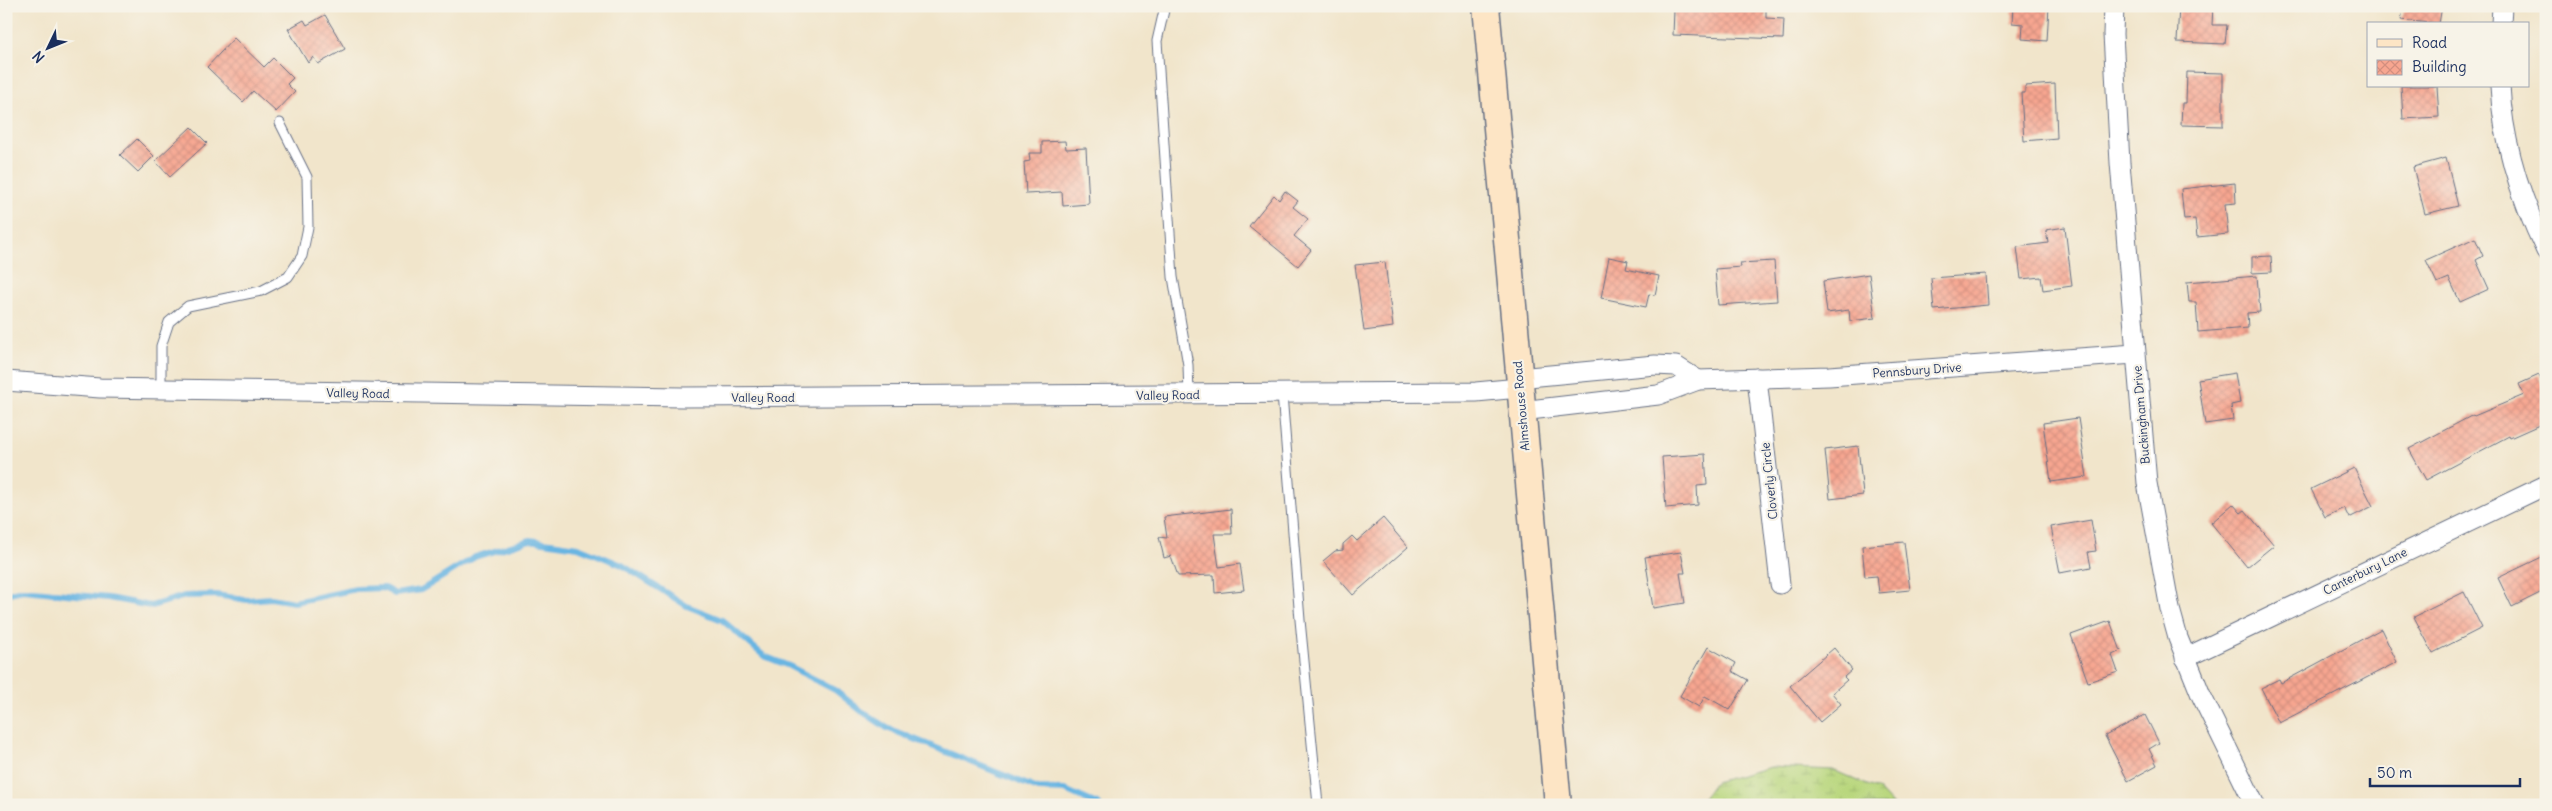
<svg xmlns="http://www.w3.org/2000/svg" width="2552" height="811" font-family="Delius,sans-serif">
<style>
.wetland{fill:url(#wetland-marsh);stroke:#6a836e}
.lines{fill:none;stroke-linecap:round;stroke-linejoin:round}
.stream{stroke:#69b5e2;stroke-width:6}
.building{fill:url(#building-cross-hatch)}
.service-casing{stroke:#666f84;stroke-width:11}
.minor-casing{stroke:#666f84;stroke-width:21}
.secondary-casing{stroke:#666f84;stroke-width:29}
.service{stroke:#fff;stroke-width:9}
.minor{stroke:#fff;stroke-width:19}
.secondary{stroke:#fde5c5;stroke-width:26}
.labels{text-anchor:middle;dominant-baseline:central;stroke-width:4.5;stroke-linejoin:round;paint-order:stroke}
.street-label{font-size:12px;fill:#1b2f5e;stroke:#f7f3e8}
</style>
<defs>
<pattern id="wetland-marsh" width="20" height="14" patternUnits="userSpaceOnUse" patternTransform="scale(1.25)"><rect width="20" height="14" fill="#b9d77e"/><path d="M1 5h8M5 5V1M11 12h8M15 12V8" fill="none" stroke="#9eb96f"/></pattern>
<pattern id="building-cross-hatch" width="8" height="8" patternUnits="userSpaceOnUse" patternTransform="scale(1.25)"><rect width="8" height="8" fill="#f7a690"/><path d="M0 0l8 8M0 8l8-8" fill="none" stroke="#d38f7f"/></pattern>
</defs>
<rect width="100%" height="100%" fill="#f7f3e8"/>
<filter id="ink" filterUnits="userSpaceOnUse"><feTurbulence type="fractalNoise" baseFrequency=".02" numOctaves="2"/><feDisplacementMap in="SourceGraphic" scale="10" xChannelSelector="R" yChannelSelector="G"/><feConvolveMatrix kernelMatrix="1 2 1 2 8 2 1 2 1" color-interpolation-filters="sRGB"/></filter>
<filter id="wash" filterUnits="userSpaceOnUse"><feTurbulence type="fractalNoise" baseFrequency=".0096" numOctaves="4" result="noise"/><feDisplacementMap in="SourceGraphic" scale="20" xChannelSelector="R" yChannelSelector="G"/><feGaussianBlur stdDeviation="1.12" result="paint"/><feColorMatrix in="noise" values="0 0 0 0 0 0 0 0 0 0 0 0 0 0 0 0 0 1.4 0 .05"/><feComposite in="paint" operator="in"/></filter>
<g filter="url(#wash)">
<rect width="100%" height="100%" fill="#f1e5cb"/>
<polygon class="wetland" points="1771,767 1833,770 1879,790 1893,805 1698,805 1715,782"/>
<g class="lines">
<polyline class="stream" points="6,598 9,593 23,590 108,598 151,606 185,596 216,595 247,600 271,598 294,602 356,589 384,588 395,594 421,590 475,557 530,540 578,547 622,565 687,606 722,620 764,656 789,666 835,690 860,710 887,728 1038,789 1065,790 1099,805"/>
</g>
<g id="blocks">
<g class="building">
<polygon points="1711,6 1766,6 1766,18 1784,19 1783,39 1673,35 1674,10 1711,11"/>
<polygon points="2013,6 2049,6 2047,41 2022,39 2023,24 2012,23"/>
<polygon points="2179,6 2213,6 2212,25 2227,25 2225,44 2177,42"/>
<polygon points="2404,6 2442,6 2439,24 2401,20"/>
<polygon points="325,15 345,49 318,64 313,57 308,63 288,29 304,20 307,25"/>
<polygon points="234,38 264,67 273,58 293,78 287,84 295,92 276,112 253,91 243,102 207,67"/>
<polygon points="2187,72 2223,73 2223,126 2181,125 2182,103 2186,103"/>
<polygon points="2055,84 2057,138 2024,141 2021,93 2025,93 2025,86"/>
<polygon points="2401,86 2437,86 2439,117 2403,119"/>
<polygon points="191,127 207,143 170,177 155,161"/>
<polygon points="137,139 154,156 138,172 120,155"/>
<polygon points="1065,141 1066,149 1086,148 1089,204 1063,206 1062,192 1026,194 1024,162 1030,161 1029,153 1042,153 1042,142"/>
<polygon points="2446,158 2458,206 2425,214 2413,167"/>
<polygon points="2235,183 2236,203 2225,204 2228,234 2197,237 2195,219 2184,220 2181,189"/>
<polygon points="1285,191 1298,201 1293,207 1308,219 1294,236 1311,250 1298,266 1249,226 1274,195 1279,200"/>
<polygon points="2065,227 2072,286 2043,290 2041,277 2021,279 2017,247 2048,243 2046,230"/>
<polygon points="2475,238 2483,256 2476,260 2489,289 2460,302 2449,278 2437,283 2426,260"/>
<polygon points="2271,256 2272,272 2252,273 2252,257"/>
<polygon points="1609,257 1628,261 1626,269 1659,276 1655,295 1649,294 1646,307 1601,298"/>
<polygon points="1774,261 1777,301 1718,305 1715,269 1741,267 1740,263"/>
<polygon points="1385,262 1393,327 1364,331 1355,265"/>
<polygon points="1869,274 1875,318 1850,321 1849,310 1827,313 1823,281"/>
<polygon points="1986,274 1988,305 1934,310 1931,278"/>
<polygon points="2257,276 2260,312 2247,313 2248,328 2198,332 2196,302 2189,302 2187,282"/>
<polygon points="2235,373 2240,403 2231,405 2233,420 2205,424 2198,379"/>
<polygon points="2539,375 2546,392 2546,422 2510,438 2509,436 2426,480 2409,449 2473,415 2474,416 2524,395 2519,384"/>
<polygon points="2078,418 2087,477 2051,482 2043,423"/>
<polygon points="1858,446 1863,495 1830,499 1825,450"/>
<polygon points="1705,454 1707,485 1697,486 1698,505 1666,508 1662,457"/>
<polygon points="2354,468 2373,506 2349,518 2344,508 2325,517 2311,489"/>
<polygon points="2233,504 2241,513 2245,510 2274,545 2247,567 2211,523"/>
<polygon points="1231,509 1232,534 1214,534 1219,567 1240,564 1244,590 1215,593 1214,575 1178,576 1171,556 1164,558 1159,537 1167,538 1164,517"/>
<polygon points="1383,518 1408,547 1353,595 1323,561 1335,551 1343,550 1343,544 1352,536 1357,541"/>
<polygon points="2091,520 2096,551 2088,552 2091,567 2060,573 2051,527"/>
<polygon points="1904,542 1910,590 1879,593 1877,576 1865,577 1862,546"/>
<polygon points="1681,552 1685,573 1680,573 1685,603 1653,608 1645,557"/>
<polygon points="2546,555 2546,590 2512,607 2498,578"/>
<polygon points="2464,592 2482,628 2433,653 2414,617"/>
<polygon points="2110,621 2121,651 2112,655 2118,672 2088,682 2071,635"/>
<polygon points="2381,629 2397,662 2279,723 2261,688 2279,679 2281,683"/>
<polygon points="1708,647 1736,663 1732,671 1748,680 1730,710 1705,696 1699,707 1680,696"/>
<polygon points="1834,648 1852,670 1844,677 1847,680 1832,693 1841,704 1820,722 1790,686"/>
<polygon points="2145,715 2159,743 2149,749 2157,765 2128,781 2105,736"/>
</g>
</g>
</g>
<g filter="url(#ink)">
<use href="#blocks" fill-opacity="0" stroke="#666f84" stroke-width="1"/>
<g class="lines">
<defs>
<g id="service">
<polyline points="1165,6 1157,41 1173,277 1188,365 1189,395"/>
<polyline points="161,390 161,346 169,322 188,306 261,291 288,277 302,256 308,227 307,177 280,123"/>
<polyline points="1282,394 1300,620 1318,805"/>
</g>
<g id="minor">
<polyline points="2114,6 2113,34 2120,163 2147,483 2170,609 2178,638 2201,695 2255,805"/>
<polyline points="2501,24 2502,6"/>
<path d="M 2500,86 C 2503,145 2521,199 2546,251"/>
<polyline points="1518,378 1655,365 1676,366 1698,380"/>
<polyline points="1757,378 1780,584"/>
<polyline points="6,381 100,388 682,397 1476,392 1519,388"/>
<polyline points="1521,411 1658,395 1698,380 1829,376 2135,354"/>
<polyline points="2185,658 2546,485"/>
</g>
<polyline id="secondary" points="1486,6 1558,805"/>
</defs>
<use href="#service" class="service-casing"/>
<use href="#minor" class="minor-casing"/>
<use href="#secondary" class="secondary-casing"/>
<use href="#service" class="service"/>
<use href="#minor" class="minor"/>
<use href="#secondary" class="secondary"/>
</g>
</g>
<g class="labels">
<g class="street-label">
<text transform="translate(1917 370) rotate(-4)">Pennsbury Drive</text>
<text transform="translate(358 393) rotate(1)">Valley Road</text>
<text transform="translate(1168 395) rotate(-1)">Valley Road</text>
<text x="763" y="397">Valley Road</text>
<text transform="translate(1521 406) rotate(-95)">Almshouse Road</text>
<text transform="translate(2141 415) rotate(-95)">Buckingham Drive</text>
<text transform="translate(1769 481) rotate(-96)">Cloverly Circle</text>
<text transform="translate(2365 571) rotate(-26)">Canterbury Lane</text>
</g>
</g>
<rect width="2552" height="811" fill="none" stroke="#f7f3e8" stroke-width="25"/>
<rect x="2367" y="22" width="162" height="65" fill="#f7f3e8" stroke="#9fa5b1"/>
<rect x="2377" y="39" width="25" height="8" fill="#fde5c5" stroke="#9fa5b1"/>
<text x="2412" y="48" font-size="15" fill="#1b2f5e">Road</text>
<rect x="2377" y="60" width="25" height="15" fill="url(#building-cross-hatch)" stroke="#9fa5b1"/>
<text x="2412" y="72" font-size="15" fill="#1b2f5e">Building</text>
<g transform="translate(48 48) rotate(227)" stroke="#f7f3e8" stroke-width="4" paint-order="stroke">
<path d="M0-4L9 19L0 12L-9 19Z" fill="#1b2f5e"/>
<text y="-8" font-size="14" font-weight="bold" text-anchor="middle" fill="#1b2f5e">N</text>
</g>
<path d="M2370 778v8h150v-8" fill="none" stroke="#1b2f5e" stroke-width="2.5"/>
<text x="2377" y="778" font-size="15" fill="#1b2f5e" stroke="#f7f3e8" stroke-width="4" paint-order="stroke">50 m</text>
</svg>
